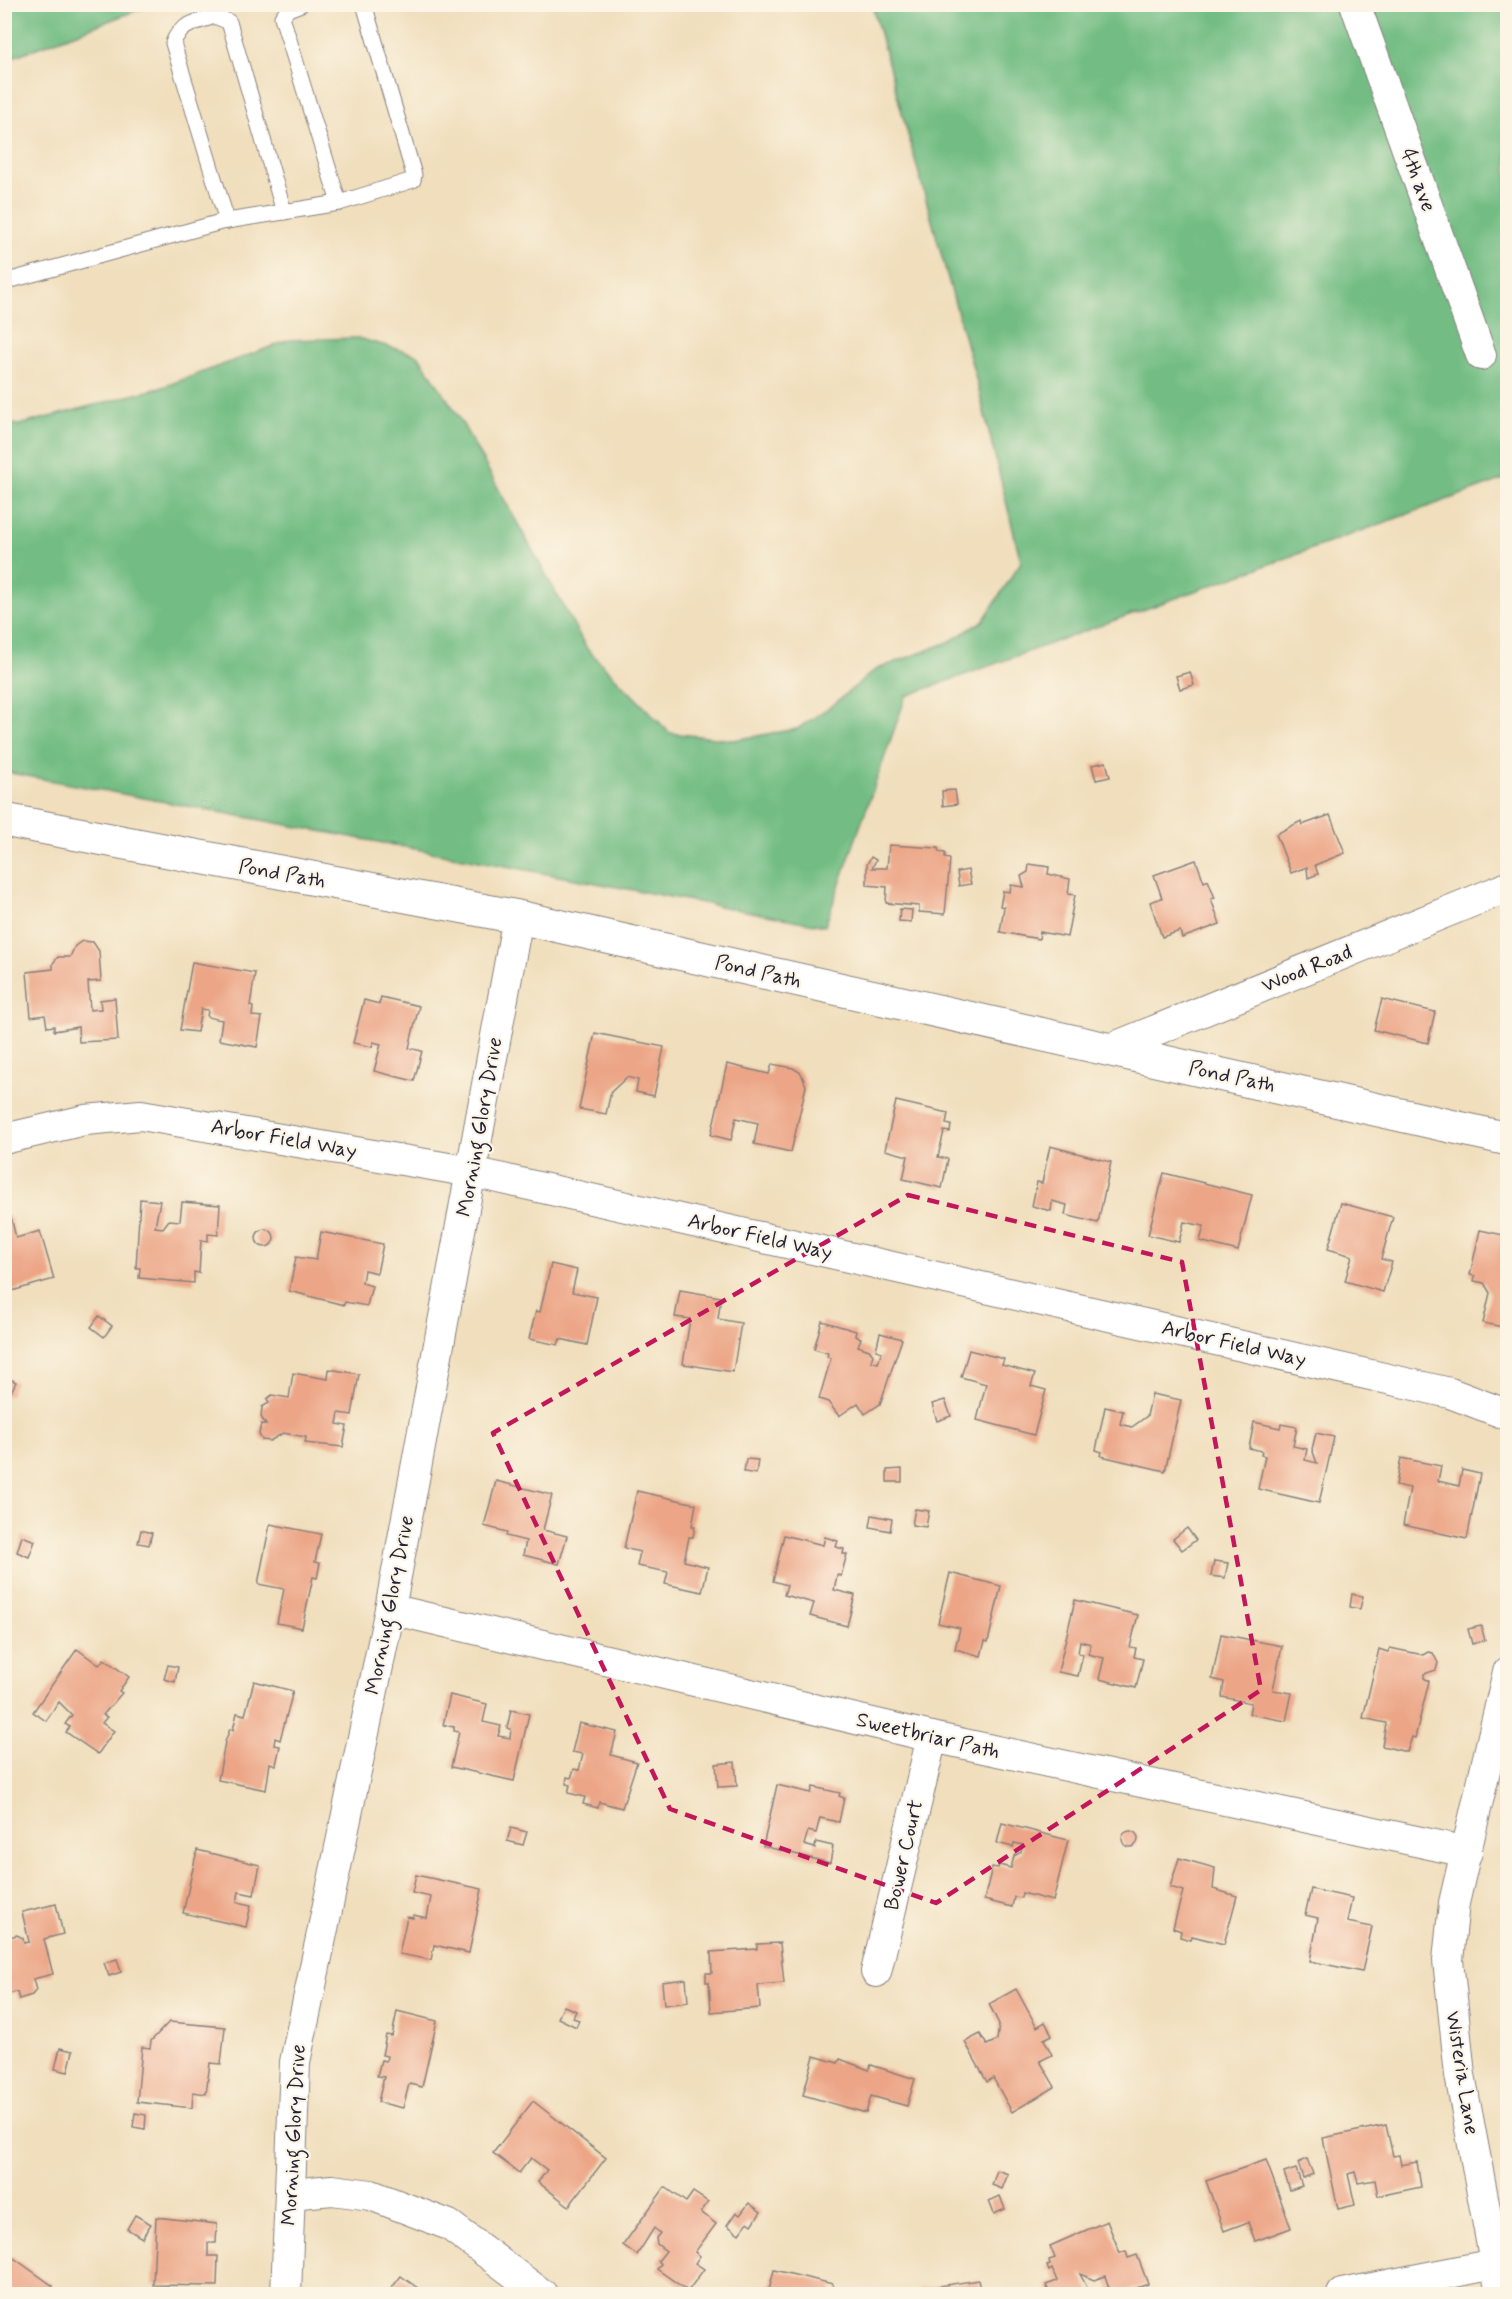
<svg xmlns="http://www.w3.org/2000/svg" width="1512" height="2299" font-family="Mynerve,sans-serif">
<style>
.forest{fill:#73bd84;stroke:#4a7060;stroke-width:1.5}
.building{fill:#eca586}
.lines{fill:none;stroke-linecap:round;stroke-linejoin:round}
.lane-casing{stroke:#89807c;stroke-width:17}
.street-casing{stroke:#89807c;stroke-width:32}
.secondary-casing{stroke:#89807c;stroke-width:35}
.lane{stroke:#fff;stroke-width:15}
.street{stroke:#fff;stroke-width:30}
.secondary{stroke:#fff;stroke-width:33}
.marked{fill:none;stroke:#c2185b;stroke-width:4.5;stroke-dasharray:12 8;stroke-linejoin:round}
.labels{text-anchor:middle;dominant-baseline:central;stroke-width:4.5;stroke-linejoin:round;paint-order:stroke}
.street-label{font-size:21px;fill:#22223b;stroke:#fcf5e5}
</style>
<rect width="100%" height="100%" fill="#fcf5e5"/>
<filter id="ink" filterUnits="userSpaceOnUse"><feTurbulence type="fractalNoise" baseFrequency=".0167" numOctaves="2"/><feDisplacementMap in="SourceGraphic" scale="12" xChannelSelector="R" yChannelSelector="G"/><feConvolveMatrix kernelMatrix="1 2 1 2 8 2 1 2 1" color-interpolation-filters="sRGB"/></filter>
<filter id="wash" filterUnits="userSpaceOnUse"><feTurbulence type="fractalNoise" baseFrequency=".008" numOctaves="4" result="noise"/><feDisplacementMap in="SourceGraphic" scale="24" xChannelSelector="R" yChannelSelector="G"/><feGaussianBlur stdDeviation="1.35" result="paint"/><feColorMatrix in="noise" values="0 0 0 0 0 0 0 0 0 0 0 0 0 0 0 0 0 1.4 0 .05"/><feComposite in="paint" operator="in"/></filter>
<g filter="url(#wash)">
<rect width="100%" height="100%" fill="#f0debc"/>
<g class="forest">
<polygon points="5,4 151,4 151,5 5,60"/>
<polygon points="872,5 1507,5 1507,478 906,696 825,926 5,772 4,423 19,425 163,387 289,340 358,338 418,355 457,414 587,649 670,733 734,740 797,729 834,704 875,670 949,642 983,621 1021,562 976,379"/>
</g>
<g id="blocks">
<g class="building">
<polygon points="1190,672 1194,685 1180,689 1176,676"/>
<polygon points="1106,762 1110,777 1096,780 1092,765"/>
<polygon points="955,790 957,804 943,806 942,791"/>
<polygon points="1330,815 1345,853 1315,865 1318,874 1308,878 1307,867 1291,873 1276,834 1301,821 1302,825"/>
<polygon points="889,845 938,848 939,852 945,853 945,858 950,859 945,914 919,912 919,906 886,903 887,887 867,885 867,864 871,857 876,860 872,868 887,868"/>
<polygon points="1196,860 1204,882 1208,880 1215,898 1211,899 1220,924 1182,938 1180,931 1162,937 1150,902 1162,898 1154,875"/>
<polygon points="1029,864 1049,867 1048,874 1070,879 1068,894 1075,895 1067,937 1040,932 1039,939 1000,932 1004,907 1000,906 1003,891 1010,892 1011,885 1024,887 1021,876 1028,872"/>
<polygon points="968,870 971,884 959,886 957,872"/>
<polygon points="900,909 912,910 911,922 899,921"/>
<polygon points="82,941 93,942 99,951 101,981 88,982 90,1010 101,1009 100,1000 115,998 118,1040 79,1042 78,1027 54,1031 54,1026 47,1027 45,1015 31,1017 27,972 53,969 53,963 58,957 70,957 75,946"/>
<polygon points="192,962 255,973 250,1006 253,1007 252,1016 262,1017 257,1047 219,1040 222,1020 207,1017 208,1010 201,1009 197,1032 180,1030"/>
<polygon points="381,997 419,1006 409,1048 422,1051 414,1081 374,1071 381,1044 373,1042 372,1047 353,1043 364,1000 379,1004"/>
<polygon points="1382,999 1435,1012 1428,1043 1374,1030"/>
<polygon points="595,1033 664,1047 654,1096 636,1092 638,1080 627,1077 611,1092 606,1114 579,1109"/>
<polygon points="727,1064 769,1074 772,1064 793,1068 801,1073 806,1086 791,1152 754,1144 758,1123 736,1118 731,1140 711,1135"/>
<polygon points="896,1101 948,1113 946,1124 951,1125 950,1132 944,1131 938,1157 948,1159 942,1188 903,1179 908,1156 885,1150"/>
<polygon points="1050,1146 1111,1162 1098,1223 1065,1215 1067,1205 1052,1201 1051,1211 1032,1206 1037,1182 1042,1183"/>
<polygon points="1164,1173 1252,1195 1238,1251 1200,1241 1204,1226 1184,1222 1179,1242 1148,1235"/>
<polygon points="140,1199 160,1201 155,1227 163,1228 169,1220 180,1221 182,1202 220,1205 218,1235 208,1234 208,1241 201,1240 199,1273 194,1272 194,1283 139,1278 140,1268 136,1268"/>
<polygon points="1341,1203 1393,1217 1381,1259 1392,1262 1383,1292 1345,1281 1352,1256 1328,1249"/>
<polygon points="11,1217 16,1238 40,1231 54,1279 5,1293 5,1219"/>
<circle cx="265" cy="1238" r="9"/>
<polygon points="1480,1230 1508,1236 1508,1328 1483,1323 1490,1293 1484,1283 1474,1281 1475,1276 1470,1275"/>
<polygon points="321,1232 383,1244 377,1273 364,1270 362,1283 372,1286 367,1306 345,1302 344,1305 289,1291 296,1257 316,1260"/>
<polygon points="551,1264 577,1270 572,1292 597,1297 587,1345 560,1339 558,1345 529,1339 536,1311 540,1312"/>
<polygon points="680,1290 721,1297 718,1319 741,1323 733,1372 683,1364 690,1319 675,1317"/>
<polygon points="99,1316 112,1326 104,1337 91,1327"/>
<polygon points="822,1321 856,1331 855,1336 861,1338 858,1346 869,1350 873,1355 871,1361 878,1363 882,1352 876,1350 880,1333 902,1339 880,1404 865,1414 858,1403 839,1416 828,1402 819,1399 831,1358 827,1357 828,1353 814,1349"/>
<polygon points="969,1350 1004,1359 1002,1365 1035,1374 1031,1386 1046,1390 1034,1435 977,1420 986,1384 961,1377"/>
<polygon points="329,1369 359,1374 352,1415 339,1413 337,1424 347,1426 343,1447 305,1443 306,1437 283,1433 270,1441 262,1440 259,1434 261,1424 266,1425 261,1417 262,1407 269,1403 267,1399 272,1395 289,1398 293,1373 328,1379"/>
<polygon points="6,1377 16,1382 9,1396 4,1394"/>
<polygon points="1152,1394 1181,1400 1165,1471 1101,1456 1102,1452 1096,1450 1105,1407 1123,1411 1120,1424 1132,1427 1147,1416"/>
<polygon points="945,1400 951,1416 937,1421 932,1404"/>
<polygon points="1254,1422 1280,1428 1281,1424 1297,1427 1293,1446 1307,1449 1305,1460 1317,1463 1312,1449 1316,1433 1334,1437 1319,1503 1258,1489 1265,1456 1261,1455 1262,1451 1249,1448"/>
<polygon points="1401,1458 1441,1466 1438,1481 1459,1486 1462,1470 1480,1474 1467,1539 1403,1525 1410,1488 1396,1485"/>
<polygon points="746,1459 758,1460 756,1474 744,1472"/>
<polygon points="902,1469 902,1482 887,1482 887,1470"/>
<polygon points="496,1481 552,1495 543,1530 567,1536 559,1564 523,1555 526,1541 506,1536 507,1532 484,1526"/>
<polygon points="637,1491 696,1504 692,1526 695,1526 693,1537 689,1537 684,1561 708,1567 702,1592 665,1584 668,1572 637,1566 640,1552 624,1548"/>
<polygon points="915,1509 929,1511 926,1527 912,1525"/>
<polygon points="872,1515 892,1519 890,1531 870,1527"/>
<polygon points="270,1524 321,1534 315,1562 320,1563 317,1578 313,1577 302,1628 277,1623 284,1589 258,1584"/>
<polygon points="1187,1528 1196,1540 1182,1550 1173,1539"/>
<polygon points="141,1530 152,1533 149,1545 138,1543"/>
<polygon points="784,1535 823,1545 825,1537 838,1541 836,1547 844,1549 843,1554 847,1554 841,1576 837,1575 834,1590 855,1595 847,1626 810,1616 814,1603 784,1595 787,1585 773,1581"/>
<polygon points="22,1536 35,1541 29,1557 17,1552"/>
<polygon points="1214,1561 1228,1563 1225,1578 1211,1576"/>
<polygon points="950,1573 1001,1586 988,1642 985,1641 981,1656 955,1649 960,1628 938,1623"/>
<polygon points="1352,1594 1363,1596 1360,1609 1350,1607"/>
<polygon points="1075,1600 1138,1615 1130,1647 1136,1648 1134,1657 1143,1659 1136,1688 1099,1679 1104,1658 1088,1654 1091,1644 1080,1641 1078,1653 1083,1654 1078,1676 1058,1672"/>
<polygon points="1481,1626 1485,1640 1472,1644 1468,1629"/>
<polygon points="1221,1634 1282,1646 1273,1690 1292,1693 1286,1721 1249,1714 1251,1703 1222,1697 1224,1682 1212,1679"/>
<polygon points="1390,1648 1423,1655 1428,1652 1433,1653 1438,1663 1436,1670 1424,1674 1424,1678 1429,1681 1415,1738 1412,1737 1407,1752 1382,1746 1386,1723 1363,1718 1379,1649 1388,1652"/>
<polygon points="77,1649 99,1665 104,1659 129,1677 119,1691 122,1693 103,1715 107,1717 102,1723 114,1731 98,1754 66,1732 70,1727 65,1724 72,1715 59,1702 46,1721 33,1712"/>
<polygon points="168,1665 178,1667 175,1682 164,1679"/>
<polygon points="254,1681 293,1691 280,1740 275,1738 274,1745 280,1746 276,1765 270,1763 266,1790 218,1780 225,1742 230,1729 233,1730 237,1713 245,1715"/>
<polygon points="450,1695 487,1704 483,1722 501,1726 498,1736 510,1738 511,1729 507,1728 511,1710 529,1714 514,1781 451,1767 459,1732 454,1731 454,1727 443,1725"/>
<polygon points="579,1723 617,1732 611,1755 637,1762 622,1808 599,1802 598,1808 583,1804 585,1797 568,1793 570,1785 566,1784 567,1777 571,1778 574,1769 579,1770 583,1754 572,1752"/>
<polygon points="735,1762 737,1786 718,1787 716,1764"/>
<polygon points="777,1785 811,1793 813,1787 840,1793 839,1796 844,1798 839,1822 820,1818 816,1833 808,1831 804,1845 815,1848 816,1842 833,1846 830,1863 763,1846"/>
<polygon points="1002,1823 1068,1840 1053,1901 1022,1893 1021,1898 1014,1897 1012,1907 984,1900 992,1867 998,1868 999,1865 1011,1868 1014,1856 1021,1852 1023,1845 1014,1843 1013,1847 997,1843"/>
<polygon points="511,1828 527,1832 523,1845 507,1841"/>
<circle cx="1130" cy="1839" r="8"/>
<polygon points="197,1850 260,1865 254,1895 239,1892 237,1902 251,1905 246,1927 183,1913"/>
<polygon points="1179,1858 1215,1868 1213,1889 1237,1896 1224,1944 1192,1936 1191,1940 1180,1937 1181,1931 1173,1928 1183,1891 1170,1887"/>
<polygon points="416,1875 482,1889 469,1953 434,1945 431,1960 399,1954 407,1917 413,1918 413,1915 427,1918 431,1897 412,1893"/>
<polygon points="1311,1889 1352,1898 1347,1922 1372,1927 1362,1972 1310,1961 1318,1918 1305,1915"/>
<polygon points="56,1904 63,1934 44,1939 53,1974 33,1979 36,1990 32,1995 19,1999 17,1992 4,1995 4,1938 17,1935 23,1938 24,1943 29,1942 22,1912"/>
<polygon points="780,1943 784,1983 758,1985 760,2008 711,2012 709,1982 706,1982 706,1973 712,1973 711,1952 757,1949 757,1944"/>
<polygon points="117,1959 121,1972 109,1976 104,1963"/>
<polygon points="686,1979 688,2002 664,2005 662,1982"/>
<polygon points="1016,1989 1037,2027 1045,2022 1052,2035 1044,2039 1052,2055 1040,2061 1055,2087 1012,2112 993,2078 987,2082 965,2042 980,2034 987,2045 997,2040 999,2024 989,2004"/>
<polygon points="564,2006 576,2011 573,2018 579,2020 576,2027 558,2018"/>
<polygon points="397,2011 437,2021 422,2087 409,2084 403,2108 378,2102 384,2077 377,2076 381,2060 386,2061 387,2056 382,2055 386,2035 392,2036"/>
<polygon points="169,2022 225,2027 221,2064 210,2063 206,2094 193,2092 192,2108 137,2102 142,2047 150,2048 151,2041"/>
<polygon points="60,2048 73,2051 68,2072 55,2069"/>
<polygon points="814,2056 838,2063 840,2059 869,2070 871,2065 915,2079 907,2106 871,2096 866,2113 803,2095"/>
<polygon points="533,2101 606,2158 569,2206 538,2182 547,2170 531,2158 519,2173 493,2153"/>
<polygon points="135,2113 146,2115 145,2129 133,2127"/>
<polygon points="1386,2125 1393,2156 1399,2155 1401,2165 1417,2162 1421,2187 1378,2196 1375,2180 1358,2183 1355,2172 1348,2174 1355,2205 1338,2209 1323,2138"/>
<polygon points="1307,2159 1313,2174 1303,2178 1298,2163"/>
<polygon points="1266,2160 1291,2228 1255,2241 1248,2222 1224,2231 1206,2181"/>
<polygon points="1296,2169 1302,2186 1290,2190 1284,2173"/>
<polygon points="997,2170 1008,2174 1002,2189 992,2185"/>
<polygon points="665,2187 686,2202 693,2192 708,2202 701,2212 716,2224 695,2252 700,2256 695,2263 704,2269 688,2291 657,2269 661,2264 658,2261 666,2251 657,2244 656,2238 660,2233 654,2228 637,2255 623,2245"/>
<polygon points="1000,2196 1005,2209 994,2214 989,2201"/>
<polygon points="749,2203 761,2212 752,2225 748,2222 739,2234 727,2225 736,2212 740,2215"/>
<polygon points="135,2215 151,2224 142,2238 127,2229"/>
<polygon points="156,2217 217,2224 216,2243 208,2243 208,2256 218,2256 217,2286 153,2285"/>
<polygon points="1107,2221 1120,2253 1126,2251 1128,2258 1137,2255 1148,2284 1120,2294 1111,2294 1105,2276 1094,2280 1080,2274 1089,2291 1088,2294 1050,2294 1046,2285 1057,2281 1052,2269 1049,2271 1047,2266 1050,2265 1049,2260 1055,2258 1050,2246"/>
<polygon points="4,2251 53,2286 48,2293 50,2294 4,2294"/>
<polygon points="774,2270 833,2284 831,2294 768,2294"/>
<polygon points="401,2276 426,2294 387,2294"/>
<polygon points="978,2280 981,2294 914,2294 920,2292 919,2289"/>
</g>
</g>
</g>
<g filter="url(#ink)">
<use href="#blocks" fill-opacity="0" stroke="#89807c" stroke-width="1.5"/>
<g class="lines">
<defs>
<g id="lane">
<polyline points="301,4 288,9 282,17 339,203"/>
<path d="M 227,221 L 173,43 C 180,24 197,22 215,16 L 229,22 L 284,212"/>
<polyline points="4,282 221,222 339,203 413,180 414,175 364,4"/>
</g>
<g id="street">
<polyline points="1355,4 1481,355"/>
<polyline points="1107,1050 1508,887"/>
<polyline points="4,1139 85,1120 141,1115 472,1172 1450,1393 1508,1415"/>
<polyline points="390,1609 932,1737 1467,1852"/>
<polyline points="876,1972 932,1737"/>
<polyline points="290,2194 332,2190 371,2195 449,2225 542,2294"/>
<polyline points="286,2294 295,2062 390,1609 518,917"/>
<polyline points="1342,2294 1495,2264"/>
<polyline points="1501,2294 1460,2075 1448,1960 1454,1903 1508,1672"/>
</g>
<polyline id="secondary" points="4,820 518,917 1508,1139"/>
</defs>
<use href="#lane" class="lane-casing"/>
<use href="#street" class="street-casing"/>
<use href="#secondary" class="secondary-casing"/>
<use href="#lane" class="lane"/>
<use href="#street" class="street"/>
<use href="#secondary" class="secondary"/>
</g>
</g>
<path class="marked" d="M 908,1195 L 1182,1262 L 1261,1690 L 936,1903 L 670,1809 L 493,1433 Z"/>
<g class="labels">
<g class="street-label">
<text transform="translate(1418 180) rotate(70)">4th ave</text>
<text transform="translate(282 874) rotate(10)">Pond Path</text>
<text transform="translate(1307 969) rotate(-22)">Wood Road</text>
<text transform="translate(758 972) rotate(13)">Pond Path</text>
<text transform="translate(1232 1077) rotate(12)">Pond Path</text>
<text transform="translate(480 1127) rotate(-80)">Morning Glory Drive</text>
<text transform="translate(284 1139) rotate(10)">Arbor Field Way</text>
<text transform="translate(760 1237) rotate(13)">Arbor Field Way</text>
<text transform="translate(1234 1344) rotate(13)">Arbor Field Way</text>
<text transform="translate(390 1605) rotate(-79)">Morning Glory Drive</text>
<text transform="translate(928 1736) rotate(13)">Sweetbriar Path</text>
<text transform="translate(904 1855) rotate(-77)">Bower Court</text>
<text transform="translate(1462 2073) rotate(81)">Wisteria Lane</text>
<text transform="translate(294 2135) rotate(-87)">Morning Glory Drive</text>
</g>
</g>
<rect width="1512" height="2299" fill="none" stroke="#fcf5e5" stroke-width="24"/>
</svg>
